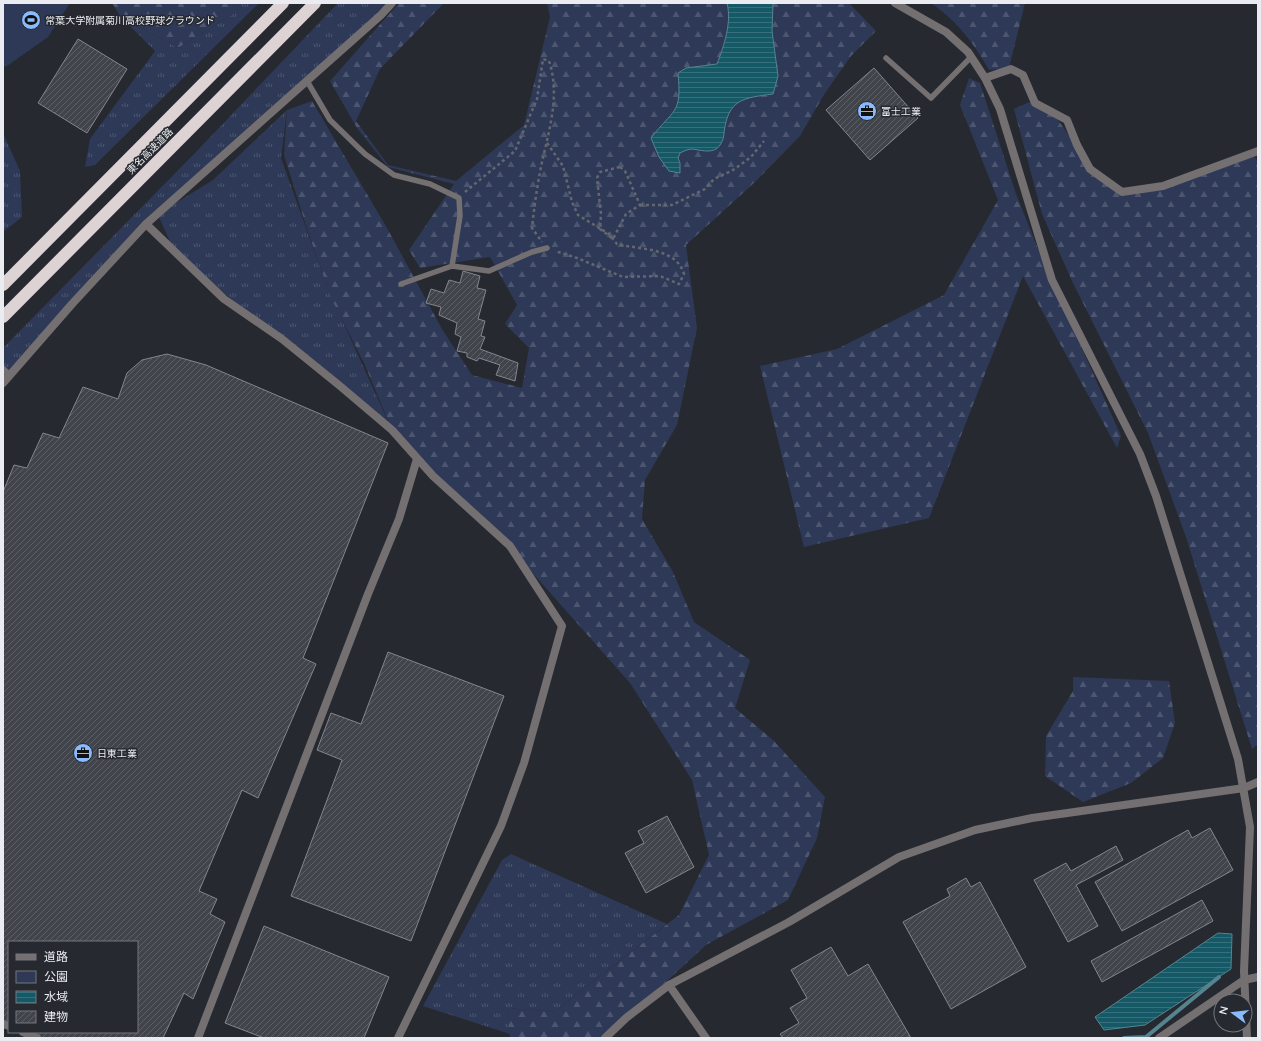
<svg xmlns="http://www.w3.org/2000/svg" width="1261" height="1041" font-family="Quicksand,'Noto Sans JP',sans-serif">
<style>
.grass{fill:url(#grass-tufts)}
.forest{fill:url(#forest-firs)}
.green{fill:#2e3957}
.water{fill:url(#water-rules);stroke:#558490}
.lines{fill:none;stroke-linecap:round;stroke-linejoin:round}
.stream{stroke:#558490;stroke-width:4}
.building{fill:url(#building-hatch);stroke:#83868e}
.path{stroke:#64676d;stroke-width:2.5;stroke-dasharray:3 3;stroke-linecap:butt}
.service{stroke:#746f70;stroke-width:5.5}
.minor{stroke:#746f70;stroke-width:8}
.tertiary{stroke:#746f70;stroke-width:8}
.motorway{stroke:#ddd2d4;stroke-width:12}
.labels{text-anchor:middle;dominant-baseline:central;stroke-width:3;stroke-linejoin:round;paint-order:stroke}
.poi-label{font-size:10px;fill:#eaecf1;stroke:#26292f;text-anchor:start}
.street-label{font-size:10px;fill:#eaecf1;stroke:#26292f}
</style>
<defs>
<pattern id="grass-tufts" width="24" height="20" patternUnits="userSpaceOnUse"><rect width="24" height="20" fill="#2e3957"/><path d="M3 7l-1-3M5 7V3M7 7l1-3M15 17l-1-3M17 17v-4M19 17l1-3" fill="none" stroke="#4c5670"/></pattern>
<pattern id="forest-firs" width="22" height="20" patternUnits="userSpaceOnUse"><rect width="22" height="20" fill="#2e3957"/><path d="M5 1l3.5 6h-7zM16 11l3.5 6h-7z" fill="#4c5670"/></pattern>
<pattern id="water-rules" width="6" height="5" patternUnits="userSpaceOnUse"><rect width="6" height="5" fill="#155866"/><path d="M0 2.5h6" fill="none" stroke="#37707c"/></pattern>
<pattern id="building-hatch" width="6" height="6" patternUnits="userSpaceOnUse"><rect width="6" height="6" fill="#41444b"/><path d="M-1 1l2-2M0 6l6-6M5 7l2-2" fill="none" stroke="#5d5f65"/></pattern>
</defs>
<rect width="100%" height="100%" fill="#26292f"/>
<g class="grass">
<polygon points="241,3 259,3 95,165 85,167 90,139 155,51 120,16 178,48 236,12"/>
<polygon points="338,3 391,3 171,206 213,180 287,110 281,158 328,289 392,430 175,253 159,217 80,295 9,376 3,370 3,348 194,154"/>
<polygon points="3,133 20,171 22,217 3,232"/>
<polygon points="511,854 667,924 554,1012 507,1008 510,1034 423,1006 502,860"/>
</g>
<g class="forest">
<polygon points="112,3 241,3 236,12 178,48 120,16"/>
<polygon points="399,3 444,3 380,69 356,121 388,165 456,181 524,125 550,17 547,3 849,3 876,31 851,56 825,93 800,136 755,182 686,245 697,328 677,425 645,480 642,519 673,572 694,622 750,660 735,708 774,741 825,797 817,838 788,900 706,945 605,1038 510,1038 507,1008 554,1012 679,915 709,855 692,780 630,683 498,534 417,459 392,430 364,363 331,298 307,229 284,155 287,110 312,101 387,228 442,329 472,375 522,388 529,348 505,324 517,305 490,257 420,268 409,250 454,184 388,167 357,128 330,81"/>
<path d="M 931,3 L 1025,3 L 1009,68 L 989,70 C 973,42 958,22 931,3 Z"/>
<polygon points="969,78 980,83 1016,194 1044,264 1121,436 1117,448 1023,276 929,518 804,547 760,366 837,349 944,295 998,200 960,105"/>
<polygon points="1034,100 1054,114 1097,176 1124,195 1185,180 1252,153 1258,162 1258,744 1252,749 1186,537 1148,433 1073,283 1042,214 1014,109"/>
<polygon points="1073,677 1169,681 1175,723 1163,758 1131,783 1083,802 1045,776 1046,736 1073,691"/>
</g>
<polygon class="green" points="3,3 70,3 48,37 7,66 3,67"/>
<g class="water">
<path d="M 727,3 L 773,3 L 772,31 L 778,76 L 773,94 C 743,98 728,99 724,133 C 724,138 721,146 716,149 C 709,153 700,150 692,149 C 688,149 684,151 680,153 L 678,158 L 680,163 L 680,173 L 669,171 L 659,157 L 651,138 C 674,108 682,115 678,73 L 686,68 L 717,64 C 724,46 732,22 727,3 Z"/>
<polygon points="1218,933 1232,934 1231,969 1145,1025 1104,1030 1095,1017"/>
</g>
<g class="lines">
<polyline class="stream" points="1124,1038 1146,1037 1219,977"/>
</g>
<g class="building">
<polygon points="78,39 127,69 87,133 38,103"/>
<polygon points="874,68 918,118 870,160 826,110"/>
<polygon points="463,271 480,276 477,288 486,290 478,319 485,321 481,336 485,337 480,349 518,363 515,381 496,375 500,365 479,358 477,361 467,357 467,353 457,351 461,337 455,334 457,323 439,315 441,307 426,303 431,289 444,293 449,280 460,283"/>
<polygon points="167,354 206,365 388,443 303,658 316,664 258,798 242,790 199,891 217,899 210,914 225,922 193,999 184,993 163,1038 37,1038 21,1032 137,1032 137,942 9,942 9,1027 3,1025 3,492 14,465 27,468 43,433 59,438 83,387 118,399 127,373 142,360"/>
<polygon points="388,652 504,696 411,941 291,896 342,760 317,750 331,713 361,724"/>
<polygon points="667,816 694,867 646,893 625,853 644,843 638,831"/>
<polygon points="1210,828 1233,870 1122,931 1095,882 1188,830 1192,838"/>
<polygon points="1116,846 1123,860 1076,885 1098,926 1068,942 1034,880 1066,863 1071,871"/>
<polygon points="966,878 971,887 980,882 1026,967 951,1009 903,922 950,896 947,889"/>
<polygon points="1202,900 1213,921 1102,982 1091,961"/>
<polygon points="264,926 389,977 364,1038 264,1038 225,1023"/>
<polygon points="831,947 848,976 868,964 911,1038 783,1038 780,1034 799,1023 790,1008 807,998 791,970"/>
</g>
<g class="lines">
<g class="path">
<path d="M 547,143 L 563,166 L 572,202 L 578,215 L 609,234 L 617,244 C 640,250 676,247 684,274 L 679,284 L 660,276 L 623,277 L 577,258 L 555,251"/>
<polygon points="620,167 625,171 640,205 626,214 613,239 600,229 601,214 597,178 600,172"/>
<path d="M 465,192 L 515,151 L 537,99 L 543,59 L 549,61 C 561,96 548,133 541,167 C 537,187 534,208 532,228 L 542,242"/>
<polyline points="640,205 672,205 705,189 714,179 733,170 751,157 764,141"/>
</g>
<g class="service">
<polyline points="886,58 931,98 971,57"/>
<polyline points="307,81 330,120 365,154 394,175 430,184 459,198 460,216 452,266 401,284"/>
<polyline points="452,266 489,271 532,252 547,248"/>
</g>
<g class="minor">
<polyline points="985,78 1011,69 1023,75 1035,103 1067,120 1077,145 1090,169 1122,192 1163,186 1258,151"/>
<polyline points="146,224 224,299 282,339 340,386 392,430 433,476 510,546 562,626 524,763 501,826 398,1038"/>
<polyline points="3,370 9,376"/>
<polyline points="669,985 706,1038"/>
<polyline points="3,1024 9,1026"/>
<polyline points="23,1032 37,1038"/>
<polyline points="198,1038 368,594 399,519 417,459"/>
<polyline points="1159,1038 1244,980 1258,977"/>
</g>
<g class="tertiary">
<polyline points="895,3 946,32 968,52 985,78 1000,109 1052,280 1140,454 1156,496 1238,759 1250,827 1244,971 1247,1038"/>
<polyline points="3,383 72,304 146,224 381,15 392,3"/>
<polyline points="605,1038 626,1018 669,985 789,922 899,857 975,830 1032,818 1244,788 1258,782"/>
</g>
<g class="motorway">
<polyline points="3,285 283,3"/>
<polyline points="3,317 315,3"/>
</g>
</g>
<defs>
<symbol id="stadium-disc" viewBox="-11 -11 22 22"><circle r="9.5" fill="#88bafc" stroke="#26292f"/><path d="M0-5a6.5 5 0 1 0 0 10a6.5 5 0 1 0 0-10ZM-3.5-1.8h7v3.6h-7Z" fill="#111"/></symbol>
<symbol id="office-disc" viewBox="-11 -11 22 22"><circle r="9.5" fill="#88bafc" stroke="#26292f"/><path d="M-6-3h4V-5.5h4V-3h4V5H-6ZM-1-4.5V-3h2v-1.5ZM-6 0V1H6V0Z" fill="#111"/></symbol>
</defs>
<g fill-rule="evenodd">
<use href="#stadium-disc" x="20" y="9" width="22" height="22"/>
<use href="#office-disc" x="856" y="100" width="22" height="22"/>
<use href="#office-disc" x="72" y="742" width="22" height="22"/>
</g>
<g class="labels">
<g class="poi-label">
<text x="45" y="20">常葉大学附属菊川高校野球グラウンド</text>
<text x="881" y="111">富士工業</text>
<text x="97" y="753">日東工業</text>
</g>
<g class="street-label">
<text transform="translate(150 151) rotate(-45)">東名高速道路</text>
</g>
</g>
<rect width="1261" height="1041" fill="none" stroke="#eaecf1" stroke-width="8"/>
<rect x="8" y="941" width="130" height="92" fill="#26292f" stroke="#74777d"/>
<rect x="16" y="954" width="20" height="6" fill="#746f70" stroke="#74777d"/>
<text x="44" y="961" font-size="12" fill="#eaecf1">道路</text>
<rect x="16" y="971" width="20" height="12" fill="#2e3957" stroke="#74777d"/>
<text x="44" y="981" font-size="12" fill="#eaecf1">公園</text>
<rect x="16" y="991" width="20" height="12" fill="url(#water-rules)" stroke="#74777d"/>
<text x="44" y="1001" font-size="12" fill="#eaecf1">水域</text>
<rect x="16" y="1011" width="20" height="12" fill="url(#building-hatch)" stroke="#74777d"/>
<text x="44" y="1021" font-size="12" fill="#eaecf1">建物</text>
<g transform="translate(1233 1013) rotate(285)"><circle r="19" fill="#26292f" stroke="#74777d"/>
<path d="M0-3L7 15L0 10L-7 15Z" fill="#88bafc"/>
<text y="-6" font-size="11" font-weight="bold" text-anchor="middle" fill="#eaecf1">N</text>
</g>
</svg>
